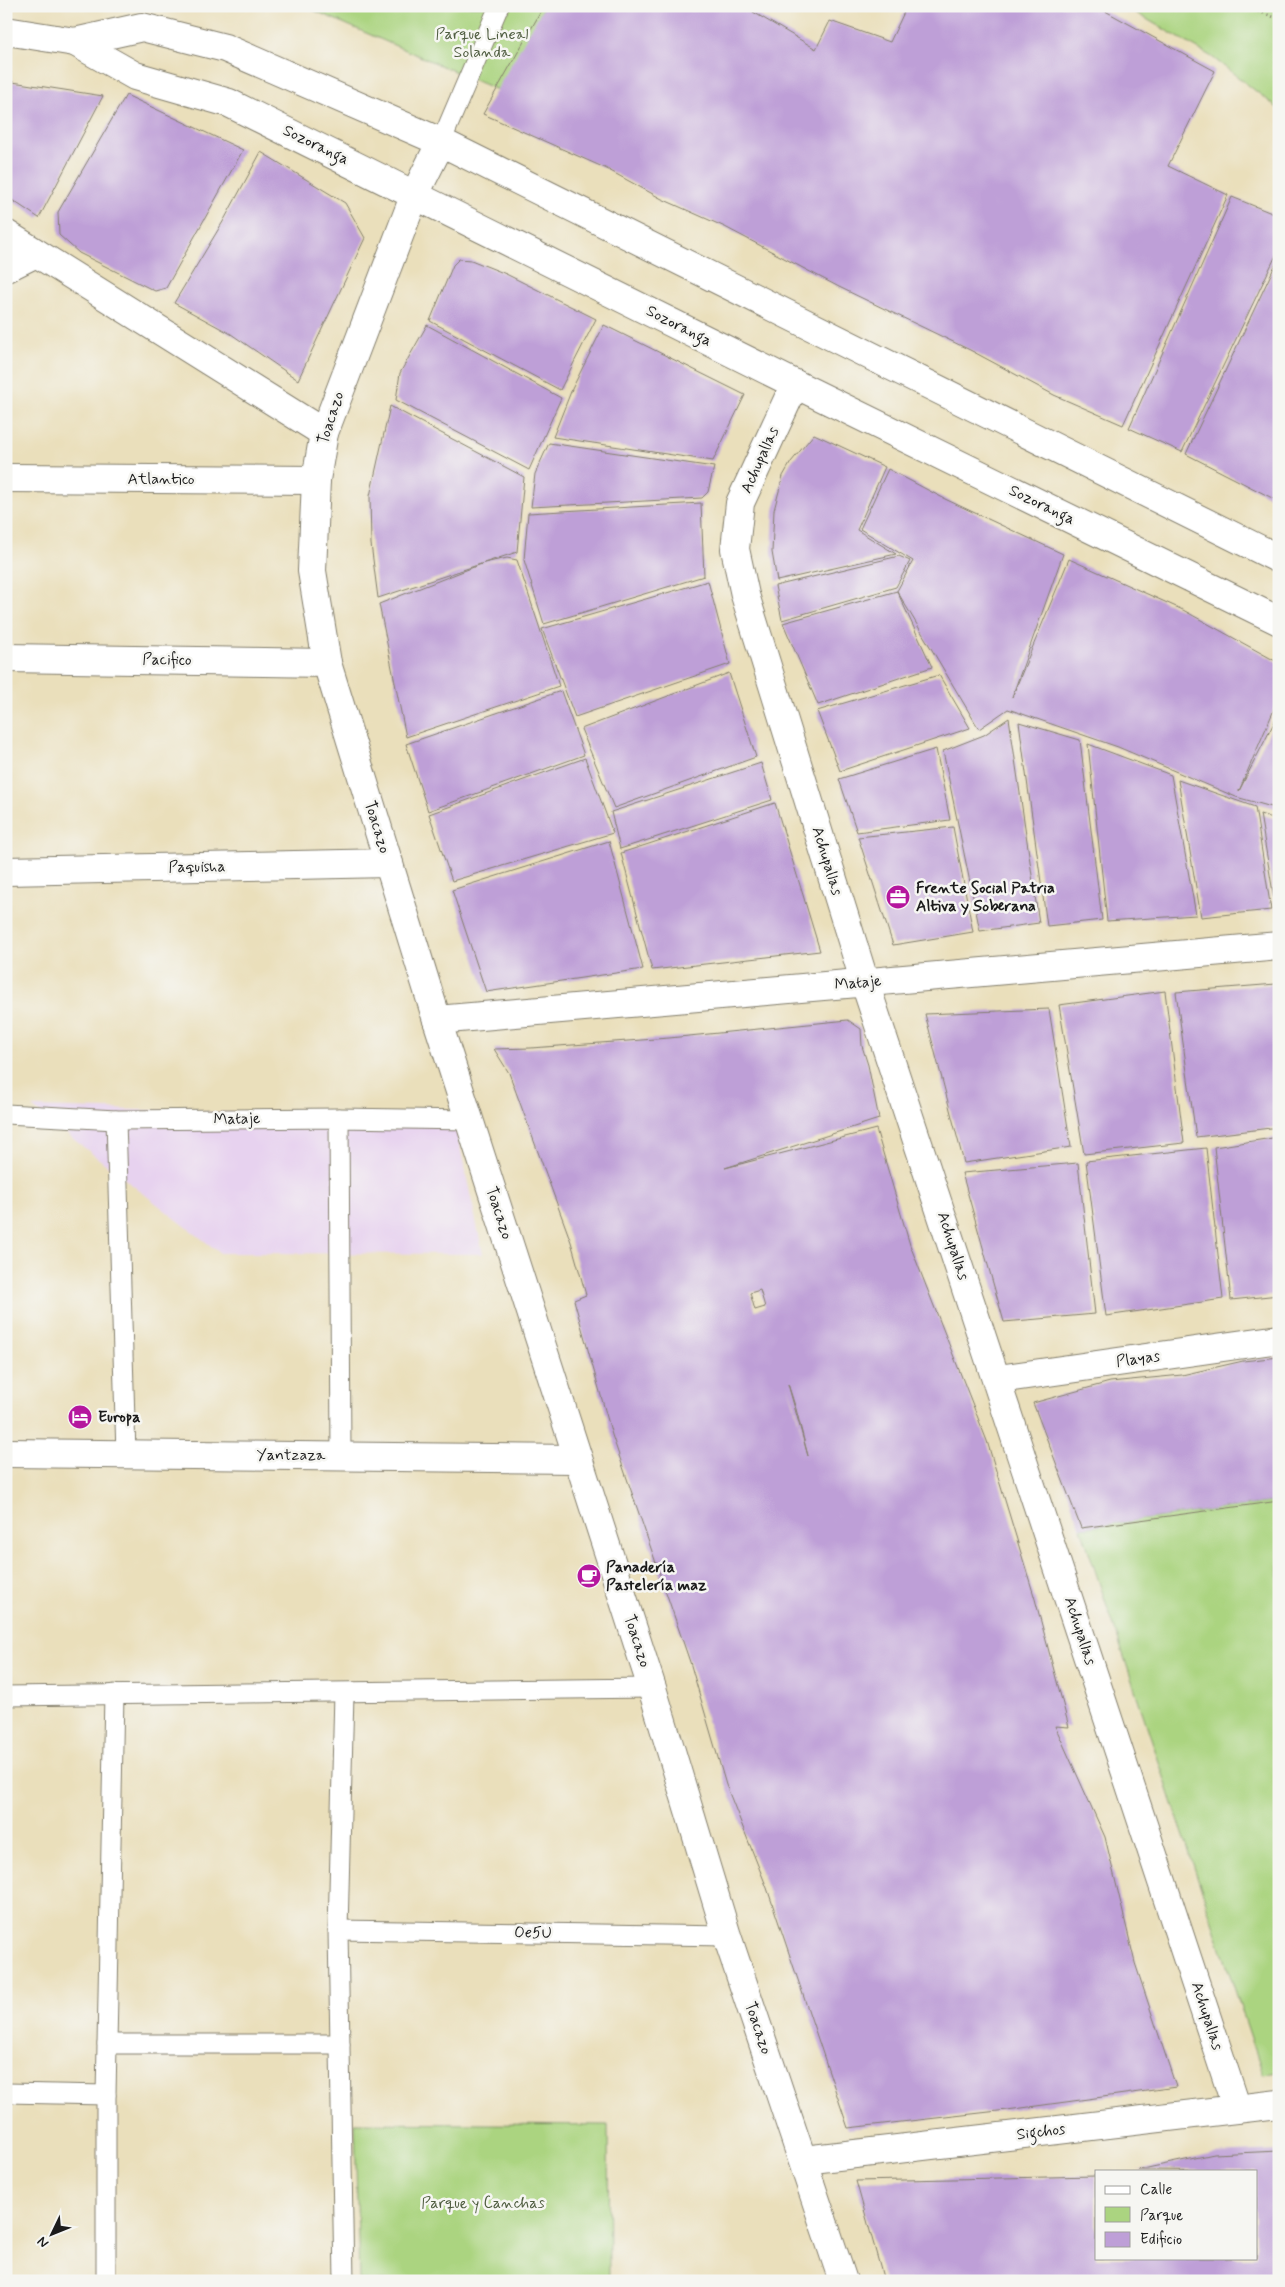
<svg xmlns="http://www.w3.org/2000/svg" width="1285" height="2287" font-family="Mynerve,sans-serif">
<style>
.built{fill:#e7d2ef}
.green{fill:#abd480;stroke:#64784e}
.building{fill:#be9fd7;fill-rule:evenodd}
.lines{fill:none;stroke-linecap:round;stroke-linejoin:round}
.service-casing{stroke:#837e6c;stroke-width:21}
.minor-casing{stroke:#837e6c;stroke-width:30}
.path{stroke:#837e6c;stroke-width:3;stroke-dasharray:1 4;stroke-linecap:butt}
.service{stroke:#fff;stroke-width:19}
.minor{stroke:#fff;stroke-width:28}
.labels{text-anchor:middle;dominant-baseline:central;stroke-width:5;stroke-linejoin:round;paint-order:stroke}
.park-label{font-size:16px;fill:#4e5c3f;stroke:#f6f6f2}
.street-label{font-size:16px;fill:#1c1c1c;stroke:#f6f6f2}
.poi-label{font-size:16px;font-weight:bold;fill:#1c1c1c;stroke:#f6f6f2;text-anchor:start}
</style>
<rect width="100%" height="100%" fill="#f6f6f2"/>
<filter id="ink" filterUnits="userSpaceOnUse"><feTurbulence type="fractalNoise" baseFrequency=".02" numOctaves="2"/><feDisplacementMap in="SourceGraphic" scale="10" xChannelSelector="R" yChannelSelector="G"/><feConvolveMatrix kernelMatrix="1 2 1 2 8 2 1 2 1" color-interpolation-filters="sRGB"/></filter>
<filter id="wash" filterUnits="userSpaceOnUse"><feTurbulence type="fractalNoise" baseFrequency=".0096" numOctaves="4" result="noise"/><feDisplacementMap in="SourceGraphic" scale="20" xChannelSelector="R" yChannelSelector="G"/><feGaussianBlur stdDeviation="1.12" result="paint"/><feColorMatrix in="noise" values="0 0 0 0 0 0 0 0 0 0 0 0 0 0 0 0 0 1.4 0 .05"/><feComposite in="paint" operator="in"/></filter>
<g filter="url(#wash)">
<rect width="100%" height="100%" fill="#eadfbb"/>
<polygon class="built" points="32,1107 454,1119 483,1254 220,1253"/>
<g class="green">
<polygon points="304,6 544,6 502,92"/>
<polygon points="1124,6 1279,6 1279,109 1212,57"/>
<polygon points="1279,1501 1279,2072 1263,2074 1081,1528"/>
<polygon points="355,2123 608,2125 609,2281 359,2281"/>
</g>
<g id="blocks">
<g class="building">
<polygon points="544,6 756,6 753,12 816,49 830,21 890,42 907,6 1096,6 1215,71 1168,166 1228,195 1123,425 1054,395 970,350 839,287 725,227 662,199 605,168 483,114"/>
<polygon points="6,81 103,96 39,218 6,196"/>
<polygon points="126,95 243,150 166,288 155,291 79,253 59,235 58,212"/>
<polygon points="261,152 345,203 365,238 298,380 231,334 174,303 224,220"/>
<polygon points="1232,197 1279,216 1279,249 1182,452 1129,428"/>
<polygon points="1279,257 1279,500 1278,501 1186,454"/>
<polygon points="459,259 471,260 506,274 596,319 560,390 430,321 453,265"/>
<polygon points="427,325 561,398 529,470 396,400 400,373"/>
<polygon points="604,325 745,395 713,461 553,437 572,389"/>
<polygon points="390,406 524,477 517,552 378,598 371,544 370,496"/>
<polygon points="814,434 885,467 857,530 896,554 777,581 772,552 774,510 783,476 791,462"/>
<polygon points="549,443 714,467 708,492 702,498 531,507 535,474"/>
<polygon points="888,469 945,499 1063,554 1012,697 1069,559 1183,610 1279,663 1279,698 1239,791 1279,713 1279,809 1236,797 1118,747 1008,709 979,729 897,591 913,561 860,529"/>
<polygon points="701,503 704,576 544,624 524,560 528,513"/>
<polygon points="899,556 910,561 896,587 782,620 775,586"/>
<polygon points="507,558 517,560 559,686 406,737 379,604 484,563"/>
<polygon points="708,581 730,664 575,717 542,629"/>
<polygon points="897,591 932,667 818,705 783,623"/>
<polygon points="729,673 756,757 614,808 581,729"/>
<polygon points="939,675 970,728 840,771 817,711"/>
<polygon points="561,691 584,755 428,811 406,744"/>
<polygon points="1009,718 1039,923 980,931 943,751 984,735"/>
<polygon points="1019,722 1080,740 1102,920 1047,926"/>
<polygon points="1088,744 1171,775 1196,915 1107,921"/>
<polygon points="936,749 950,820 857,832 839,779"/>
<polygon points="585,758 613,833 452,881 429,814"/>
<polygon points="761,763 772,800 620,849 611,812"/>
<polygon points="1178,780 1255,807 1271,910 1201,917"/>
<polygon points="775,803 820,951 652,970 621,853"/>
<polygon points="1260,814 1279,820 1279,911 1276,911"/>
<polygon points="953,827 973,932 893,945 858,837"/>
<polygon points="609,841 643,969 486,992 452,890"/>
<polygon points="1276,984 1279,1002 1279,1127 1196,1137 1176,992"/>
<polygon points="1165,991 1184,1143 1084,1154 1059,1005"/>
<polygon points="1049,1009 1071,1147 964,1163 925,1014"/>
<path d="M 848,1020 L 861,1029 L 862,1046 L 868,1065 L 879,1119 L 725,1168 L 876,1129 L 910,1245 L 987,1441 L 1035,1599 L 1069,1727 L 1055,1726 L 1105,1837 L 1135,1963 L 1176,2087 L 1007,2110 L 848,2128 L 767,1888 L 726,1785 L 690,1662 L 612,1435 L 574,1300 L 586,1295 L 571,1242 L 509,1073 L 494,1049 L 531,1048 L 669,1038 ZM 760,1290 L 765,1307 L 755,1310 L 750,1293 ZM 788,1384 L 796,1409 L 808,1456 Z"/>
<polygon points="1279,1137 1279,1295 1231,1300 1214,1147"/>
<polygon points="1206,1148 1223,1299 1106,1316 1086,1161"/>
<polygon points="1078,1163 1095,1314 1004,1322 962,1173"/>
<polygon points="1279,1357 1279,1501 1081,1528 1033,1403 1110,1382 1182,1375 1243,1361"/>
<polygon points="1279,2151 1279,2281 884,2281 856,2181 1096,2176 1096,2258 1256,2258 1256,2171 1138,2170 1214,2154"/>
</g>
</g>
</g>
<g filter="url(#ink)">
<use href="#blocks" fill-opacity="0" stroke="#837e6c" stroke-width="1"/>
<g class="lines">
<defs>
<g id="service">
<polyline points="441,142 499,6"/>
<polyline points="6,1114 116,1120 339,1118 469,1120"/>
<polyline points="339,1118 341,1455"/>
<polyline points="116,1120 126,1454"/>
<polyline points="344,1693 338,1930 344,2281"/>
<polyline points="6,1696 652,1688"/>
<polyline points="338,1930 727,1936"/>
<polyline points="107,2044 340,2044"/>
<polyline points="6,2093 106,2095"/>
<polyline points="106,2281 106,2095 114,1694"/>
</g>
<g id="minor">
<polyline points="6,31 75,42 142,27 225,48 441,142 1279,559"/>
<polyline points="75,42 135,76 229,103 795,384 1279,621"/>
<polyline points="441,142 415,194 324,433 316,480 312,571 327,663 437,1020 652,1688 727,1936 843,2281"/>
<polyline points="6,234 324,433"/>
<polyline points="6,268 36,253"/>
<polyline points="795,384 740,503 735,549 745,595 865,983 1237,2109"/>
<polyline points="6,478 316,480"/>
<polyline points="6,658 327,663"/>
<polyline points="6,871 389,863"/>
<polyline points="437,1020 1279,946"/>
<polyline points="998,1379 1279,1339"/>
<polyline points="6,1453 577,1459"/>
<polyline points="804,2160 1279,2104"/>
</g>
</defs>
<use href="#service" class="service-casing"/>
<use href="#minor" class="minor-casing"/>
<polyline class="path" points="1244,6 1279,19"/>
<use href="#service" class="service"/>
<use href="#minor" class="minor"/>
</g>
</g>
<defs>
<symbol id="office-disc" viewBox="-11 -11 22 22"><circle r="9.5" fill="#b5179e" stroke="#f6f6f2"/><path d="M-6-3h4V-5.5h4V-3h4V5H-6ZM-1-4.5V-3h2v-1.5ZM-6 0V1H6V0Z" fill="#fff"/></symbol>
<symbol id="hotel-disc" viewBox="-11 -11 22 22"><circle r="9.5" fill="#b5179e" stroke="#f6f6f2"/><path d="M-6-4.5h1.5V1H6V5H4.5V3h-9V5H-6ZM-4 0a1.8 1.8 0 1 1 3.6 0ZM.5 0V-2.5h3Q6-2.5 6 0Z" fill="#fff"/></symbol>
<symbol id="cafe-disc" viewBox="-11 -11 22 22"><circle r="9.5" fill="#b5179e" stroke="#f6f6f2"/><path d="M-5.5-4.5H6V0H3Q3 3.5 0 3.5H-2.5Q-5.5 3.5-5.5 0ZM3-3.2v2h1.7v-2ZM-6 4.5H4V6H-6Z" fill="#fff"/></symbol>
</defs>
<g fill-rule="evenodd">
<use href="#office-disc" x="884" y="883" width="28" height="28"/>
<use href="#hotel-disc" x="66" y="1403" width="28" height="28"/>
<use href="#cafe-disc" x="575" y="1562" width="28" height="28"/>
</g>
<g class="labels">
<g class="park-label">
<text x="482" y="34">Parque Lineal<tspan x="482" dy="18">Solanda</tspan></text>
<text x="483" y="2203">Parque y Canchas</text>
</g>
<g class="street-label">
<text transform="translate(316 145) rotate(26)">Sozoranga</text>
<text transform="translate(679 326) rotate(27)">Sozoranga</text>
<text transform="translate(331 418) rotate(-72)">Toacazo</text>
<text transform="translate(760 460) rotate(-66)">Achupallas</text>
<text x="161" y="479">Atlantico</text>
<text transform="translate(1042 505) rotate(26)">Sozoranga</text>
<text transform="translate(167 660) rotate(1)">Pacifico</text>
<text transform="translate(377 827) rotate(73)">Toacazo</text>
<text transform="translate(827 861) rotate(73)">Achupallas</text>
<text transform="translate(197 867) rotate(-1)">Paquisha</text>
<text transform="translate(858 983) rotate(-5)">Mataje</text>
<text transform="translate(237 1119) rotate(-1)">Mataje</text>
<text transform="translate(499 1213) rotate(72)">Toacazo</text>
<text transform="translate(953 1246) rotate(72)">Achupallas</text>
<text transform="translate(1138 1359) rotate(-8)">Playas</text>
<text x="291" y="1455">Yantzaza</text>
<text transform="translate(1080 1631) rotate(72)">Achupallas</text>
<text transform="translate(637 1641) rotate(72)">Toacazo</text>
<text transform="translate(533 1933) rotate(1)">Oe5U</text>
<text transform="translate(1207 2016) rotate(72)">Achupallas</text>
<text transform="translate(758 2028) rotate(71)">Toacazo</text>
<text transform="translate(1041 2132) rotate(-7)">Sigchos</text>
</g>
<g class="poi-label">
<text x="916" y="888">Frente Social Patria<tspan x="916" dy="18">Altiva y Soberana</tspan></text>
<text x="98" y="1417">Europa</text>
<text x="606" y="1567">Panadería<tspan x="606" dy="18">Pastelería maz</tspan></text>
</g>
</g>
<rect width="1285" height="2287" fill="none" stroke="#f6f6f2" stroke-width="25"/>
<rect x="1095" y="2170" width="162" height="90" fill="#f6f6f2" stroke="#9f9f9c"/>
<rect x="1105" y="2186" width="25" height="8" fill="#ffffff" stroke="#9f9f9c"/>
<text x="1140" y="2194" font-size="15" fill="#1c1c1c">Calle</text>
<rect x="1105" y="2207" width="25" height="15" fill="#abd480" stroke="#9f9f9c"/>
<text x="1140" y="2220" font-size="15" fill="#1c1c1c">Parque</text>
<rect x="1105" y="2232" width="25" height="15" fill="#be9fd7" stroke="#9f9f9c"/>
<text x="1140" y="2244" font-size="15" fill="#1c1c1c">Edificio</text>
<g transform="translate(52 2234) rotate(227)" stroke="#f6f6f2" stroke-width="4" paint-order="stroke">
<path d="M0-4L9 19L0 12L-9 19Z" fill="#1c1c1c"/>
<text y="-8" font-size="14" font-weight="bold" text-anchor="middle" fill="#1c1c1c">N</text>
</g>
</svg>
